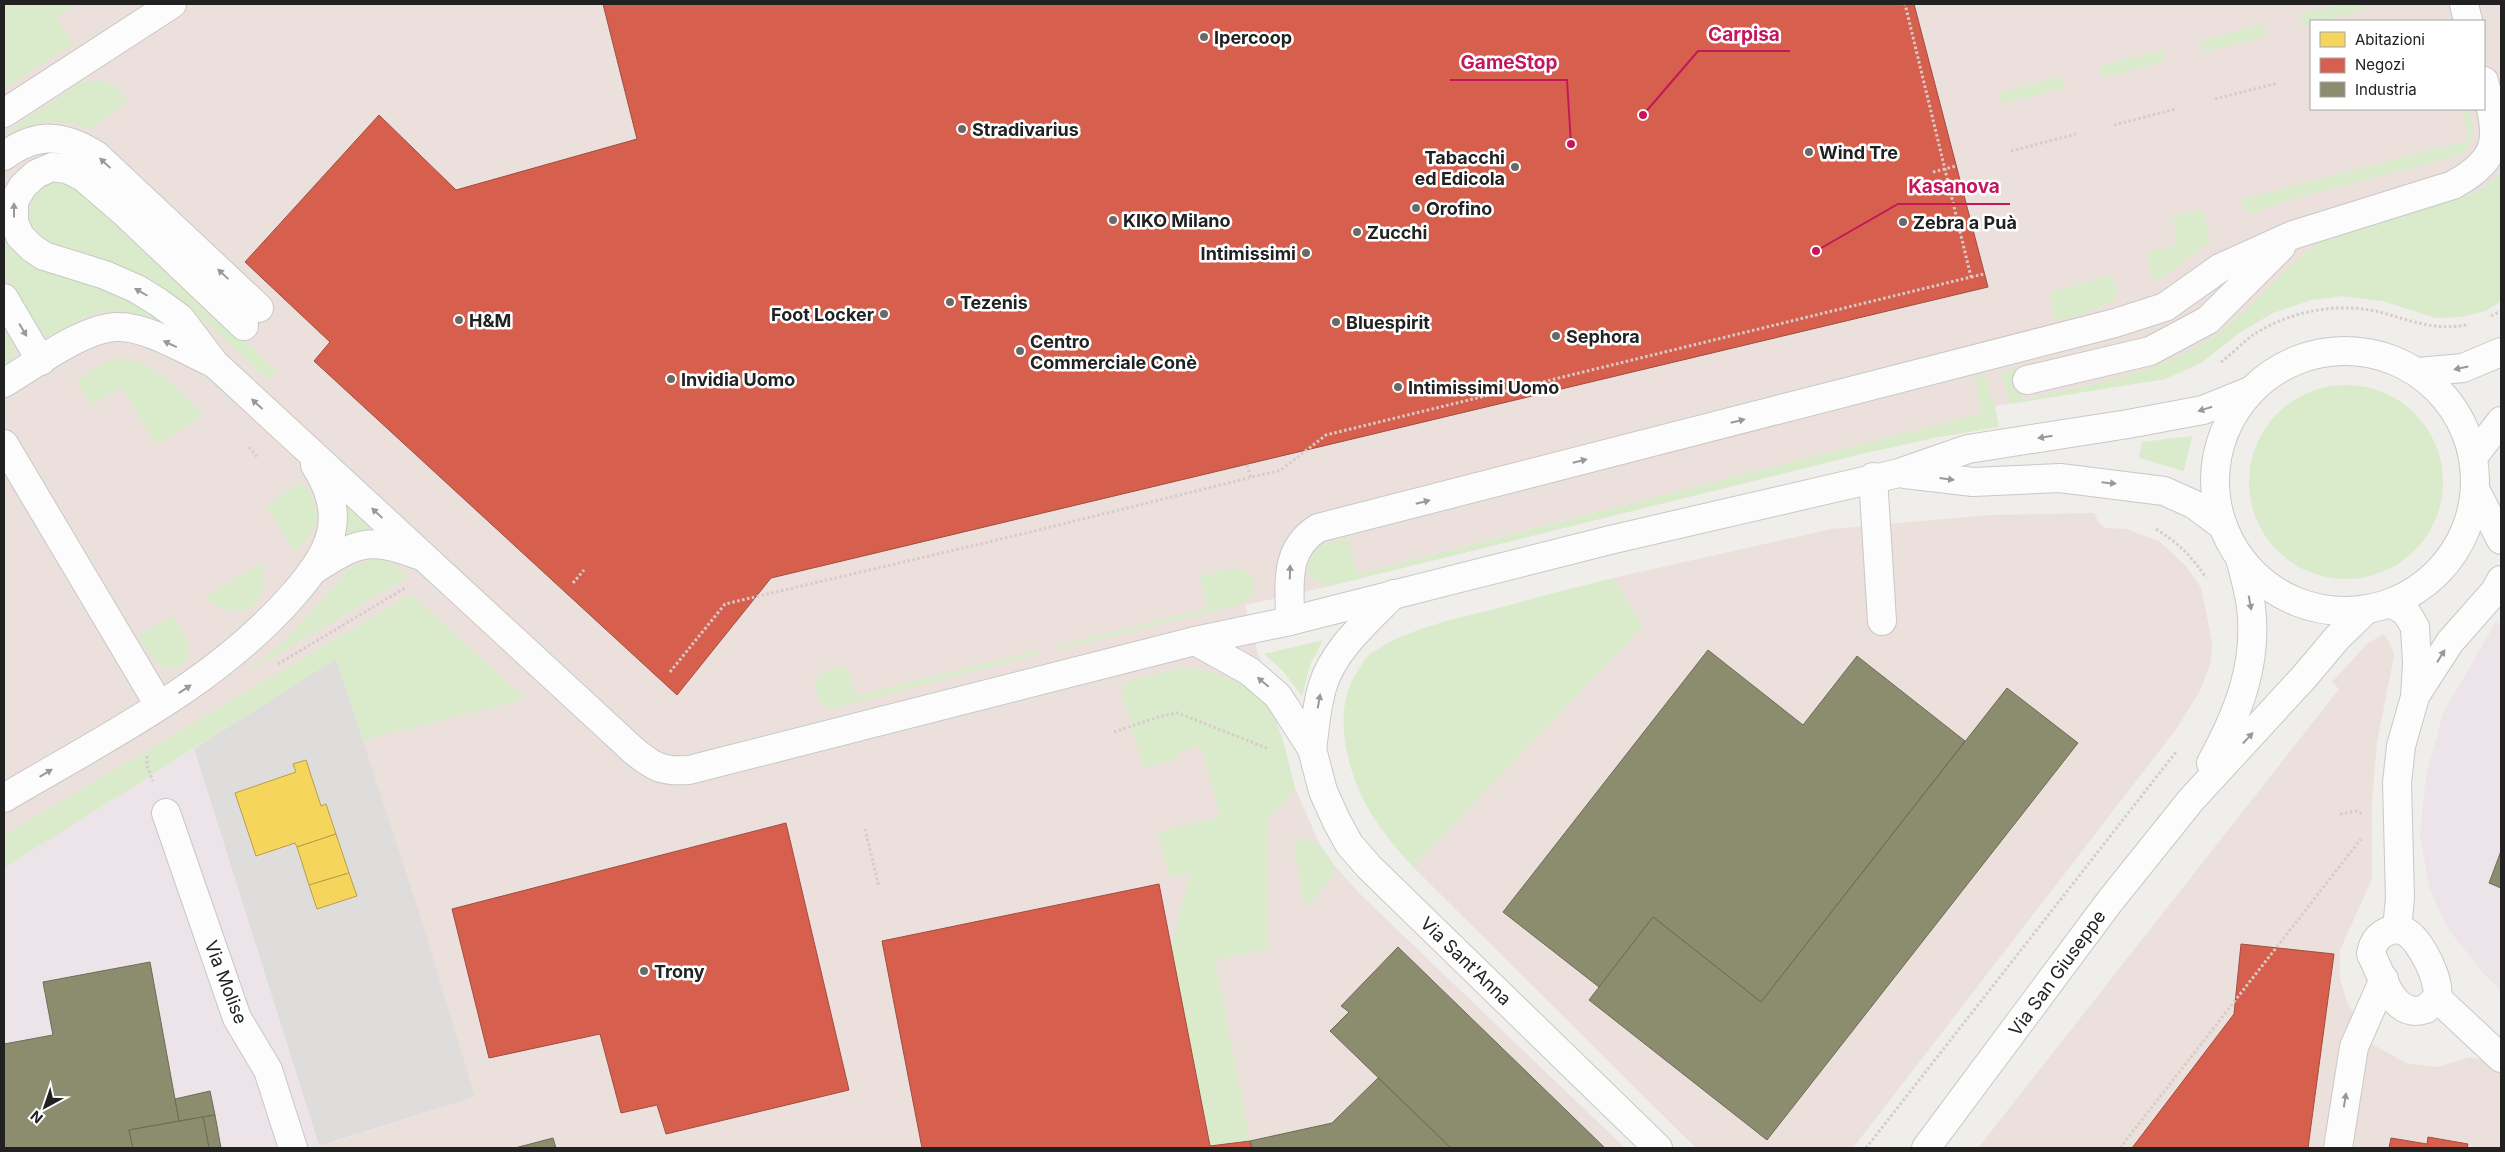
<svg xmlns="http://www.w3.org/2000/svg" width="2505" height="1152" font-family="Inter,sans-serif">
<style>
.residential{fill:#dedddb}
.commercial{fill:#ece0dd;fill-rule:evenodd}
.industrial{fill:#ece4e8}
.grass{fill:#daebcb}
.homes{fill:#f6d55c;stroke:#b69f4a}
.shops{fill:#d6604d;stroke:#a04d40}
.industry{fill:#8c8c6e;stroke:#6c6c57}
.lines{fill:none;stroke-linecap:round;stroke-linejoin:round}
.minor-casing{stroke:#c8c8c6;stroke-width:30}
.path{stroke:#d7ccc9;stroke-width:3;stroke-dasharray:2.5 2.5;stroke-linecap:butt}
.minor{stroke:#fdfcfc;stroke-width:28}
.oneway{fill:#9a9999}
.poi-dot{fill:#696967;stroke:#fff;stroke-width:2}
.labels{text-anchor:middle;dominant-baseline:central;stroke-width:5;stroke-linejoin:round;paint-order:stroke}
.poi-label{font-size:18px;font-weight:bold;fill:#212121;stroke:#fff;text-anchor:start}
.street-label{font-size:18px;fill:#212121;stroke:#fff}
.leader{fill:none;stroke:#c2185b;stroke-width:2}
.callout-dot{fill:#c2185b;stroke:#fff;stroke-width:2}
.callout-label{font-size:19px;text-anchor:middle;font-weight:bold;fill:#c2185b;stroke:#fff;stroke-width:5;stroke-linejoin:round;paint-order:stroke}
</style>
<rect width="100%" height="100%" fill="#efeeea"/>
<polygon class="residential" points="336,658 526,699 475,1097 319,1146 194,749"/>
<g class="commercial">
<path d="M 4,4 L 2501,4 L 2501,301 L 2485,311 L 2460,317 L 2436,318 L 2383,301 L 2342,296 L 2311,300 L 2273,313 L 2239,333 L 2201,363 L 2165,379 L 1995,406 L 1999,427 L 1938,437 L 1861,454 L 1330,586 L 1245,605 L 1295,788 L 1320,845 L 1334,865 L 1362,896 L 1625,1148 L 314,1148 L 475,1097 L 420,915 L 336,659 L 4,868 ZM 2311,21 L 2484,21 L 2484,109 L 2311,109 Z"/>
<polygon points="2094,513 2099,523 2106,528 2127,529 2160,542 2186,566 2201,588 2212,641 2211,662 2200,691 2177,728 1853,1148 1696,1148 1413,867 1643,626 1613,578 1831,529 1989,515"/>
<polygon points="2384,634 2391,645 2394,656 2377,743 2372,801 2372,879 2340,950 2340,980 2348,1004 2372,1044 2406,1063 2438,1067 2469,1057 2494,1062 2501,1070 2501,1148 1978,1148 2339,689 2332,682 2368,643"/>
</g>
<g class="industrial">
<polygon points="2496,622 2501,625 2501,991 2482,972 2447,927 2429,887 2420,834 2426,776 2443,713"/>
<polygon points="194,749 319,1146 314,1148 4,1148 4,868"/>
</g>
<g class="grass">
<polygon points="4,4 77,4 57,17 73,44 4,89"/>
<polygon points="2341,4 2365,4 2366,10 2321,21 2311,21 2311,24 2303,26 2300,14"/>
<polygon points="2264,24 2268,36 2204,52 2201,41"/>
<polygon points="2162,50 2166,61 2102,78 2099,66"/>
<polygon points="2062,76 2065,88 2001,104 1999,93"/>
<path d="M 95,80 C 112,81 118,88 128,101 L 91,130 C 57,118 35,120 4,136 L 4,134 L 78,84 Z"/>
<path d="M 2461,109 L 2469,109 C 2475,132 2478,138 2460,155 L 2289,200 L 2253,214 L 2244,209 L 2241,199 L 2467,141 L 2468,135 Z"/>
<path d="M 2501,171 L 2501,301 L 2485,311 L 2460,317 L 2436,318 L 2383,301 L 2342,296 L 2311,300 L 2273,313 L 2239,333 L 2201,363 L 2165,379 L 2010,404 L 2001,372 L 2014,368 L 2023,400 C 2095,383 2173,373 2231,323 C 2268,292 2296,252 2340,230 C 2371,214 2409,209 2442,201 C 2453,198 2465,197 2475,192 C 2486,187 2493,180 2501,171 Z"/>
<polygon points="49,178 77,184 277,371 268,380 198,315 156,286 120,266 41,240 25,221 27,193"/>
<polygon points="2203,209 2210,242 2161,279 2156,279 2152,275 2146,253 2178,244 2172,217"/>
<path d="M 4,239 L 11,250 L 33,266 L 50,270 L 108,291 L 135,303 L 160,322 L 157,323 C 127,305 101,307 70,325 C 62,330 53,338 44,341 L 4,273 Z"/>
<polygon points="2111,275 2117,292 2114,301 2088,312 2058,321 2055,319 2049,293"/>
<path d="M 4,321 C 14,337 21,353 4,368 Z"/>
<path d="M 120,358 C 156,360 179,392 204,415 L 156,445 L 122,387 L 92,405 L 76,381 L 104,362 Z"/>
<path d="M 1985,374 L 1999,427 L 1938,437 L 1861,454 L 1330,586 L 1316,582 L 1307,571 C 1309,543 1325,544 1347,538 L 1357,574 L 1982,413 L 1974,377 Z"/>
<circle cx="2346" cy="482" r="97"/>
<polygon points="2192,436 2184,471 2139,458 2142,442"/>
<path d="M 300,482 C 326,508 320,526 296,552 L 265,506 Z"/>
<polygon points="342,491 394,533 369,530 342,537"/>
<path d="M 373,559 C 389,559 397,566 408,577 L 241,676 L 284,642 L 352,566 Z"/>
<path d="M 262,562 C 266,584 264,599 244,612 L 219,608 L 205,597 Z"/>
<path d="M 1236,568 C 1260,573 1261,595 1239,605 L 1058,650 L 1057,646 L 1208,608 L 1200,576 Z"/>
<path d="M 1613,578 L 1643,626 L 1413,867 C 1397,849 1381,831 1369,810 C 1347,772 1331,711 1357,672 C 1361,666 1365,658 1370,654 C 1406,629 1453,619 1495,609 C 1534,598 1573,588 1613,578 Z"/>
<polygon points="408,596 413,596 526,699 363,740 336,659 4,868 4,835"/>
<path d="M 172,616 C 178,626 190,641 189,652 C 189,658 185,662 181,665 C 162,680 147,650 138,636 Z"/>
<polygon points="1323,640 1310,665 1302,696 1283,671 1264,654"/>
<path d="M 1039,650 L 1040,654 L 832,709 L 820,703 L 814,683 C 818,669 835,668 847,666 L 855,696 Z"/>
<path d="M 1183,667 C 1214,671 1252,683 1270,711 C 1284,733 1288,763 1295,788 L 1267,821 L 1267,949 L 1215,960 L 1250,1141 L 1210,1146 L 1171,946 L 1190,874 L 1169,877 L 1158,832 L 1220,817 L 1201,746 L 1179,752 L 1180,758 L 1146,768 L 1143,765 L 1121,692 L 1126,682 Z"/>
<path d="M 1305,839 C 1320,842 1332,857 1335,872 L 1310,904 L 1305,905 L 1293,846 L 1297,841 Z"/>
</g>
<g class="homes">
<polygon points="306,760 321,806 326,804 336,834 297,847 295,843 256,856 235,793 296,772 293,764"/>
<polygon points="336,834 349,873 309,885 297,847"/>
<polygon points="349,873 357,896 317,909 309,885"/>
</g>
<g class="shops">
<polygon points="603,4 1914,4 1988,287 771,578 677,695 314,361 330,342 245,262 379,115 456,190 637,139"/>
<polygon points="786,823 849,1090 666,1134 657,1105 621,1113 600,1034 489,1058 452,909"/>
<polygon points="1159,884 1210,1146 1250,1141 1252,1148 922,1148 882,941"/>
<polygon points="2241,944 2334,954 2308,1148 2132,1148 2234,1014"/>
<polygon points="2428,1137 2468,1144 2467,1148 2389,1148 2391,1138 2427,1144"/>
</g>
<g class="industry">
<polygon points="1708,650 1803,725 1857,656 1965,741 1761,1002 1653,917 1599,987 1503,912"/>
<polygon points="2007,688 2078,743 1767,1140 1589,1000 1653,917 1761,1002"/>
<polygon points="2501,851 2501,888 2489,883"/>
<polygon points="1398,947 1605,1148 1451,1148 1330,1031 1349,1012 1341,1006"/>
<polygon points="150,962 179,1121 129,1130 133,1148 4,1148 4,1044 53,1035 43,982"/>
<polygon points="1378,1078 1451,1148 1252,1148 1250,1141 1332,1123"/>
<polygon points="210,1091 215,1115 179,1121 175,1099"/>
<polygon points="215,1115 221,1148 209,1148 203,1117"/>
<polygon points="203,1117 209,1148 133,1148 129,1130"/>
<polygon points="553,1138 556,1148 515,1148"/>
</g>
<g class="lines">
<defs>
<g id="minor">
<polyline points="2464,4 2468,21"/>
<polyline points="4,113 172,4"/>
<path d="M 4,156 C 37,132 63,134 96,155 L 259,308"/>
<polyline points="4,298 41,361"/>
<path d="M 244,326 L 126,214 L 83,177 L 67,169 L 52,167 L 36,174 L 23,186 L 14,201 L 14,222 L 20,236 L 32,248 L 44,256 L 105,275 L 137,289 L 158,302 L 180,318 L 215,364 L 255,401 L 633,750 C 653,767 662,772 689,770 L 1195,641 L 1290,621 L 1610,540 L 1899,473 L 1968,449 L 2128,424 L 2203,410 L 2250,391"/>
<circle cx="2345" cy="481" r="130"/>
<polyline points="2418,372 2463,368 2501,352"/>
<polyline points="2027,380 2150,351 2208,320 2281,247"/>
<path d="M 4,383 C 33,366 85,326 119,327 C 147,327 185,350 211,362"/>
<polyline points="4,444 159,705"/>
<polyline points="2473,457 2501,421"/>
<polyline points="1905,474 1973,482 2060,478 2164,491 2193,504 2223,526"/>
<polyline points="1873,477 1882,621"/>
<polyline points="2476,491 2501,540"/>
<path d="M 312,571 C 356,543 367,536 418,555"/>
<polyline points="2391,603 2406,612 2415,627 2417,663 2415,697 2401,746 2397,783 2400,898 2397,929"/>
<path d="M 1290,621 C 1290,585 1283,550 1318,528 L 2115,323 L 2165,307 L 2220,268 L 2293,235 L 2453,185 C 2505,156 2498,134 2484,81"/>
<polyline points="1195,641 1249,671 1278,696 1312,749 1323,791 1336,820 1349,844 1369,867 1658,1148"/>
<polyline points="2417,693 2450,642 2495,591 2501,580"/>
<path d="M 1312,749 C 1315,729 1316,708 1322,688 C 1332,651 1367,621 1394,594"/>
<path d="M 2211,763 C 2238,714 2258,664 2251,607 C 2249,591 2244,574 2240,558"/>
<path d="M 4,798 C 105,738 216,684 294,594 C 309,577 326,555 331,533 C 337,508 328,485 315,465"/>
<polyline points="166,813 237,1018 268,1070 293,1148"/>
<path d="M 2391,930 C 2396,929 2401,929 2406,932 C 2421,941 2441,981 2437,998 L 2426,1009 C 2393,1020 2383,977 2371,954 C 2373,941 2379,934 2391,930 Z"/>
<polyline points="2437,998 2501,1058"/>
<polyline points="1926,1148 2110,901 2191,800 2305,676 2337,638 2367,609"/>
<polyline points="2338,1148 2354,1047 2384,979"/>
</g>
</defs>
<use href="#minor" class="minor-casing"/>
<g class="path">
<polyline points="2215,99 2278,83"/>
<polyline points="2114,125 2176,109"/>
<polyline points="2011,151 2076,134"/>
<polyline points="1933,172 1956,166"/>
<polyline points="1971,277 1984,274"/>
<polyline points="2491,316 2501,311"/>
<path d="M 2221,362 C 2232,354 2242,343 2253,335 C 2289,311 2341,301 2383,313 C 2412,321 2439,332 2469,324"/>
<polyline points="249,447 258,458"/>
<polyline points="1247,465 1251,478"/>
<path d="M 2156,529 C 2178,543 2192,556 2206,578"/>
<polyline points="573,583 584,570"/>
<polyline points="278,664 405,588"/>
<polyline points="670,672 725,604 1018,535 1281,470 1326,435 1971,277 1905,4"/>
<polyline points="1114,732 1161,716 1178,713 1269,749"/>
<polyline points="147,756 147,766 153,781"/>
<polyline points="2340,814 2357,811 2362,814"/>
<polyline points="865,829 879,887"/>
<polyline points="1866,1148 2176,752"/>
<polyline points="2120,1148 2361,839"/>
</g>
<use href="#minor" class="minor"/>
</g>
<defs><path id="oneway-solid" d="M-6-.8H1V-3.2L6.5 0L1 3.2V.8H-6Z" transform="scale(1.25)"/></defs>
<g class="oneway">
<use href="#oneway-solid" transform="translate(105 163) rotate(-137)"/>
<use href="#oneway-solid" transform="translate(14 210) rotate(-90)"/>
<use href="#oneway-solid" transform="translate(223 274) rotate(-137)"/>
<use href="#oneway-solid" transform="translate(141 292) rotate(-150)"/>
<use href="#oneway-solid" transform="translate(23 330) rotate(59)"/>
<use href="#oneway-solid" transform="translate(170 344) rotate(-155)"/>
<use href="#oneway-solid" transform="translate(2461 368) rotate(168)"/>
<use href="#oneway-solid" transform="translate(257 404) rotate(-138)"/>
<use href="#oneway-solid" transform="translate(2205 409) rotate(163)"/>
<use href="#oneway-solid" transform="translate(1738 421) rotate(-14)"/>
<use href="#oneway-solid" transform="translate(2045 437) rotate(171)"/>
<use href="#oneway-solid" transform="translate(1580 461) rotate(-14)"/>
<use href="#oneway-solid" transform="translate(1947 479) rotate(7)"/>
<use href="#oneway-solid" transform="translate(2109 483) rotate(6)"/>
<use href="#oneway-solid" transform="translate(1423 502) rotate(-14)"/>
<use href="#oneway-solid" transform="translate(377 513) rotate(-137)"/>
<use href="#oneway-solid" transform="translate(1290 572) rotate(-88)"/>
<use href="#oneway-solid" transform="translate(2250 603) rotate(80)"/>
<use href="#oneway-solid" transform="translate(2441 656) rotate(-58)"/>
<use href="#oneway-solid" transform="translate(1263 682) rotate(-140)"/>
<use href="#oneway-solid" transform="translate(185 689) rotate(-33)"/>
<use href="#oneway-solid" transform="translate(1319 701) rotate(-80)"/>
<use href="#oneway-solid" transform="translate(2248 738) rotate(-47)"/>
<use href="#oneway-solid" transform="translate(46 773) rotate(-31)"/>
<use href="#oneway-solid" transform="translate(2345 1100) rotate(-81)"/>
</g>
<g class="poi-dot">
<circle cx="1204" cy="37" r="5"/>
<circle cx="962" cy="129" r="5"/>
<circle cx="1809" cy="152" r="5"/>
<circle cx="1515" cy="167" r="5"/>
<circle cx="1416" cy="208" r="5"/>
<circle cx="1113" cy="220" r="5"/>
<circle cx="1903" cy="222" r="5"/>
<circle cx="1357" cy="232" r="5"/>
<circle cx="1306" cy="253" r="5"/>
<circle cx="950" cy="302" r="5"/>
<circle cx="884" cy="314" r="5"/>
<circle cx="459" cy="320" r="5"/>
<circle cx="1336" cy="322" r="5"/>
<circle cx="1556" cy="336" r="5"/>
<circle cx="1020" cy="351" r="5"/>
<circle cx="671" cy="379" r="5"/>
<circle cx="1398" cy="387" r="5"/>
<circle cx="644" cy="971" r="5"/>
</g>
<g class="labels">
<g class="poi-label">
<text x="1214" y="37">Ipercoop</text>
<text x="972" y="129">Stradivarius</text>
<text x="1819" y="152">Wind Tre</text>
<text x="1505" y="157" text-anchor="end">Tabacchi<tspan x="1505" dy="21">ed Edicola</tspan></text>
<text x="1426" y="208">Orofino</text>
<text x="1123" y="220">KIKO Milano</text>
<text x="1913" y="222">Zebra a Puà</text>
<text x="1367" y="232">Zucchi</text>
<text x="1296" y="253" text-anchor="end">Intimissimi</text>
<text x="960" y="302">Tezenis</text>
<text x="874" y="314" text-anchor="end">Foot Locker</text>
<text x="469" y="320">H&amp;M</text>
<text x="1346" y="322">Bluespirit</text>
<text x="1566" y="336">Sephora</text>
<text x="1030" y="341">Centro<tspan x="1030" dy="21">Commerciale Conè</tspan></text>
<text x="681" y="379">Invidia Uomo</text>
<text x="1408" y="387">Intimissimi Uomo</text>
<text x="654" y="971">Trony</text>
</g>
<g class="street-label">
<text transform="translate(1466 961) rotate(44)">Via Sant'Anna</text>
<text transform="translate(2057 973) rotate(-54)">Via San Giuseppe</text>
<text transform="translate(226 982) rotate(69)">Via Molise</text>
</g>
</g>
<path class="leader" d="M1643 115L1698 51H1790M1571 144L1567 80H1450M1816 251L1898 204H2010"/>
<g class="callout-dot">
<circle cx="1643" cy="115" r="5"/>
<circle cx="1571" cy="144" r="5"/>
<circle cx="1816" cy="251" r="5"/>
</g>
<g class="callout-label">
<text x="1744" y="41">Carpisa</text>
<text x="1509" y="69">GameStop</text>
<text x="1954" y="193">Kasanova</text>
</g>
<rect width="2505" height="1152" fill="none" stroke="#212121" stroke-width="10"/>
<rect x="2310" y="20" width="175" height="90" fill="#ffffff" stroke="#a6a6a6"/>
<rect x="2320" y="32" width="25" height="15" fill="#f6d55c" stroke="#a6a6a6"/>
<text x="2355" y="45" font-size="15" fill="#212121">Abitazioni</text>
<rect x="2320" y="58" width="25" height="15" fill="#d6604d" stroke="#a6a6a6"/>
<text x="2355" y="70" font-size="15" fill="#212121">Negozi</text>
<rect x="2320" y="82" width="25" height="15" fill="#8c8c6e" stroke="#a6a6a6"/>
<text x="2355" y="95" font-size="15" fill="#212121">Industria</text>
<g transform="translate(45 1107) rotate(220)" stroke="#ffffff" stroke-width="4" paint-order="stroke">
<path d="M0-4L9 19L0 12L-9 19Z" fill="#212121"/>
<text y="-8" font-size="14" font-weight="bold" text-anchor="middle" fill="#212121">N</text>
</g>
</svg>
